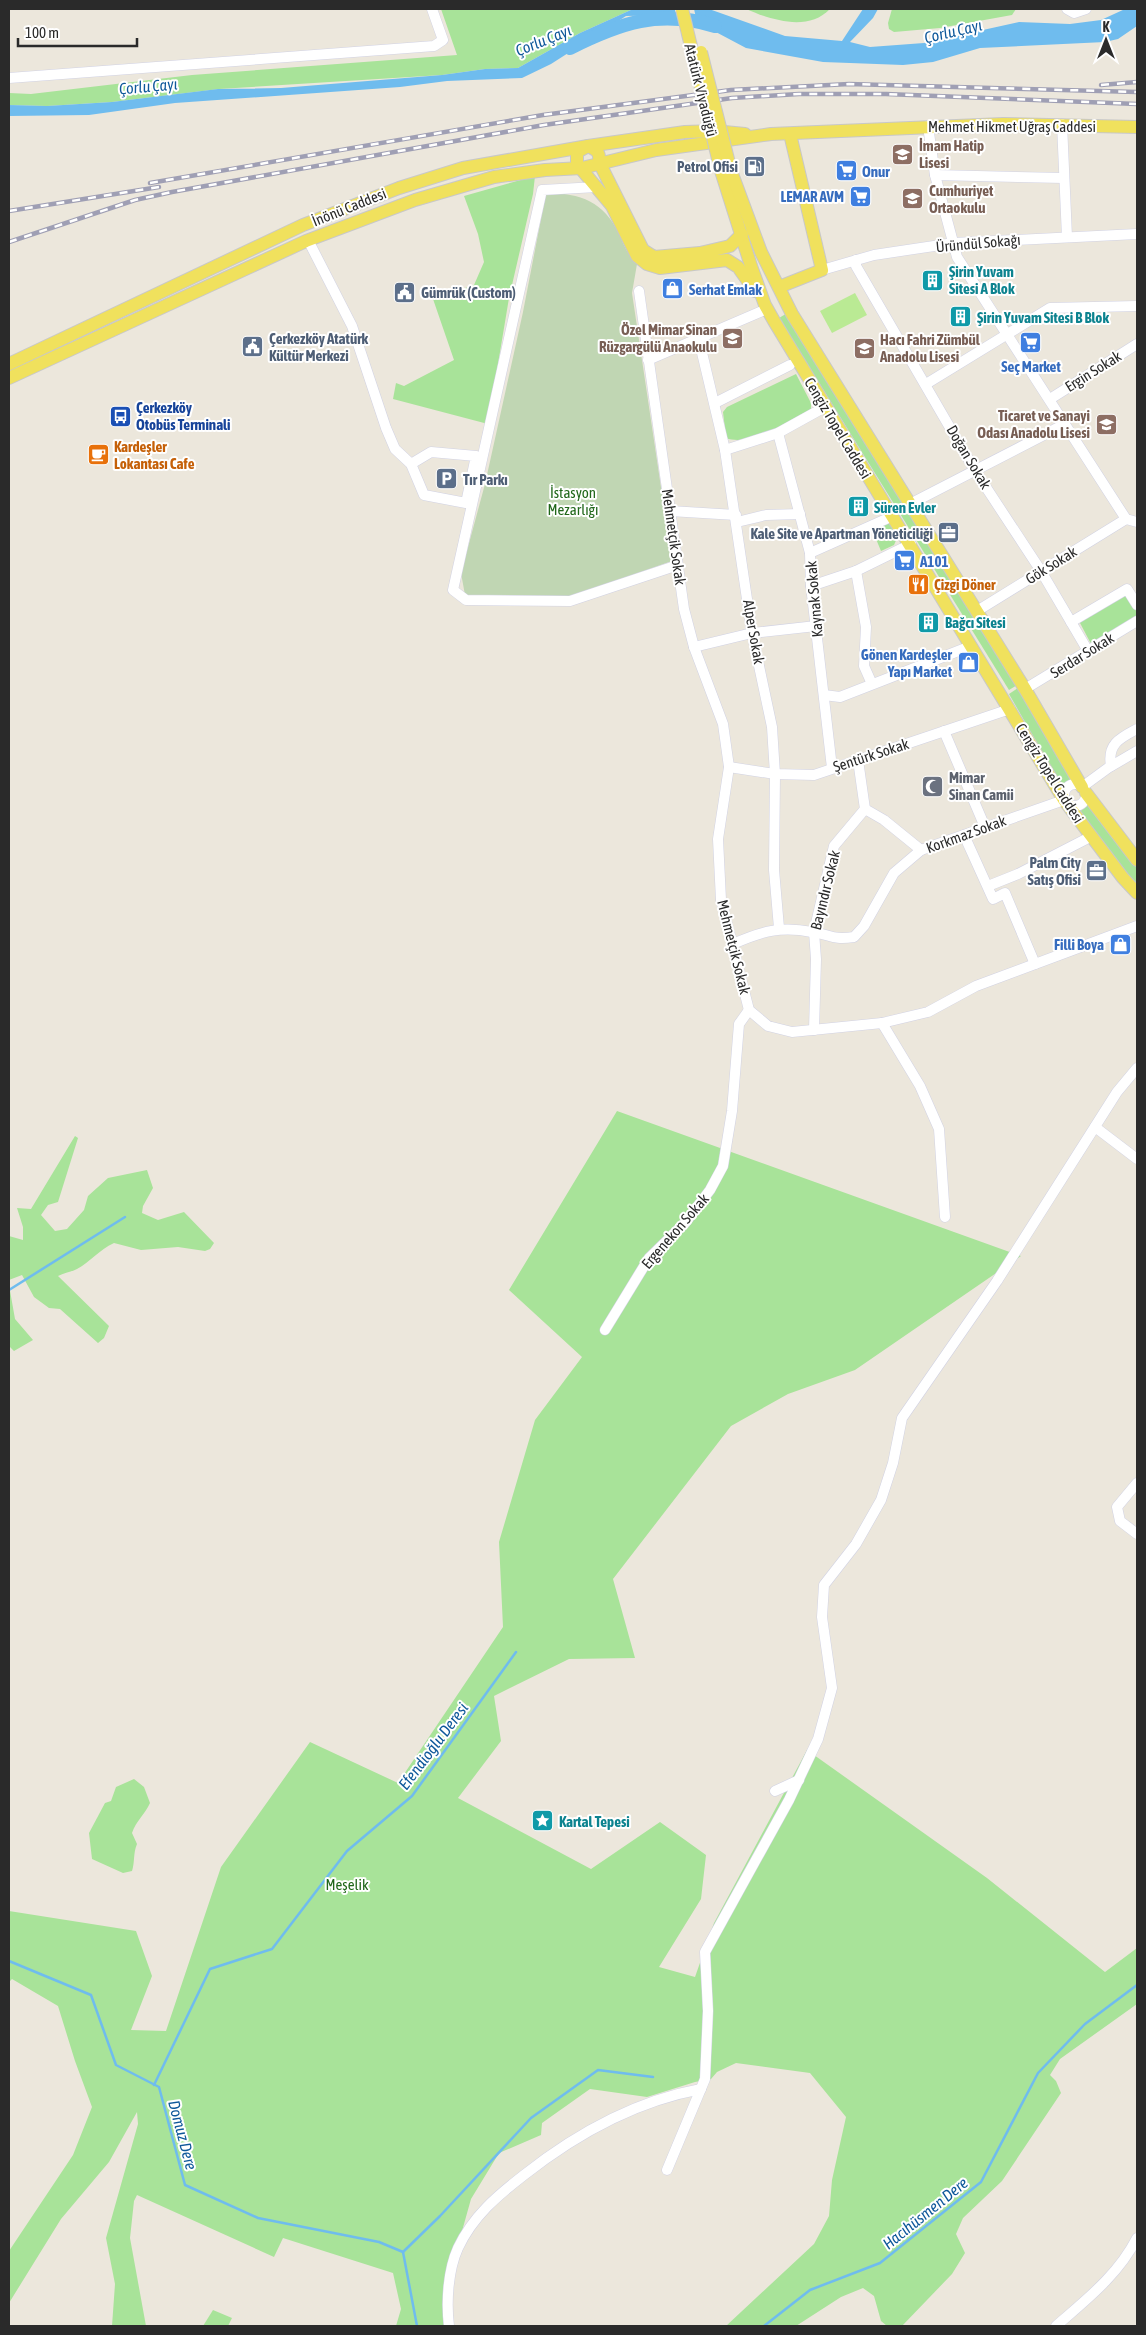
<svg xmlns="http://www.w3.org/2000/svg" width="1146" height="2335" font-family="'Asap Condensed',sans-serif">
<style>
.green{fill:#a8e399}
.cemetery{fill:#c0d6b3}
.pitch{fill:#baea94}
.water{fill:#6fbcee}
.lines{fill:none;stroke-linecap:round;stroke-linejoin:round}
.stream{stroke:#6fbcee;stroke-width:2.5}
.river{stroke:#6fbcee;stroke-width:14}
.minor-casing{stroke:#d1d2e3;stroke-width:11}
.major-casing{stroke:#c8c8c8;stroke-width:14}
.minor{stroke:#fff;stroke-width:10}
.major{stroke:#f0e15d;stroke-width:12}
.rail-casing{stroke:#9f9fb4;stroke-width:4.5}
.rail{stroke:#fff;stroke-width:2.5;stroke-dasharray:8;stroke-linecap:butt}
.major-bridge-casing{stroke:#c8c8c8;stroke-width:14;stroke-linecap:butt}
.major-bridge{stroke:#f0e15d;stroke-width:12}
.labels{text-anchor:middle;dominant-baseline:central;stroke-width:4;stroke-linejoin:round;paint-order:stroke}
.street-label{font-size:15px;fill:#2a2a2a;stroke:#fff}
.education-label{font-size:15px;font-weight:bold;fill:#785e54;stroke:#fff;text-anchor:start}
.service-label{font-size:15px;font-weight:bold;fill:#4e5e75;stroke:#fff;text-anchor:end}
.shop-label{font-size:15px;font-weight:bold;fill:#366cbe;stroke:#fff;text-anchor:start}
.culture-label{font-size:15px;font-weight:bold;fill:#0d838f;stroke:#fff;text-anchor:start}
.transit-label{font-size:15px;font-weight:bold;fill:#164399;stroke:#fff;text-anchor:start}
.food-label{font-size:15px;font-weight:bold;fill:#c56008;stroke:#fff;text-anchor:start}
.park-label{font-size:15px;fill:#20671a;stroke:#fff}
.worship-label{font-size:15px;font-weight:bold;fill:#5b616d;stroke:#fff;text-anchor:start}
.water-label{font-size:16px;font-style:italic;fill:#0e589a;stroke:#fff}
</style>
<rect width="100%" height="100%" fill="#ece7dc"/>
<g class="green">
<polygon points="441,9 633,9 580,33 518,68 485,69 442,75 219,89 112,102 47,106 9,105 9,93 31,94 192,75 457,55"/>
<path d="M 746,9 L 830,9 C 808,32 771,20 746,9 Z"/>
<polygon points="892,9 1016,9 1012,15 940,28 894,32 889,29 888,23"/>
<polygon points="535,176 533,194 509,298 488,424 393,399 396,383 404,386 454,360 433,299 474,285 484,262 478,234 464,196"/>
<polygon points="789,312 1019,684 1009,690 779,318"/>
<path d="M 796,374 L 811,403 L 811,412 C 791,423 749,447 726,438 L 723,412 L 727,407 Z"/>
<polygon points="889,519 898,536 894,545 881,551 871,527"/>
<polygon points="1126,595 1137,612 1137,618 1092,644 1090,642 1079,621"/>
<polygon points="1018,688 1074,780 1063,788 1009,694"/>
<polygon points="1089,804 1137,868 1137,884 1118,865 1080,810"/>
<polygon points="617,1111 1021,1256 855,1370 788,1394 731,1426 613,1579 635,1658 569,1659 494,1696 501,1741 458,1798 591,1869 660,1822 706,1855 701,1899 659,1967 695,1977 714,1923 807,1750 987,1878 1105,1972 1137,1948 1137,2004 1060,2059 1050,2075 1056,2081 1061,2093 1002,2181 963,2218 956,2234 965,2253 952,2274 902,2326 887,2326 881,2321 874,2296 863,2288 841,2297 796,2326 726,2326 814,2244 829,2216 832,2180 846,2117 810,2073 736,2063 717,2072 711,2079 695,2082 647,2097 590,2089 542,2123 541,2135 499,2153 471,2199 457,2249 449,2326 396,2326 401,2309 393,2273 283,2238 274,2257 137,2195 134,2201 130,2238 146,2326 112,2326 115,2284 106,2238 138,2124 137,2112 109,2162 61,2219 9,2303 9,2251 73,2155 92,2107 75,2061 58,2006 12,1979 9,1982 9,1911 136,1931 152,1976 131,2030 166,2031 221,1867 310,1742 398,1783 503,1627 499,1542 535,1420 582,1357 509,1290"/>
<path d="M 75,1136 L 78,1138 L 58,1202 L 48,1205 L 41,1215 L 55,1231 L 67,1229 L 84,1210 L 88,1196 L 108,1178 L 147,1170 L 153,1188 L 143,1206 L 142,1213 L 158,1220 L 184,1212 L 214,1243 L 210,1249 L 205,1251 L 178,1247 L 141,1250 L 114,1243 C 99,1250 90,1262 77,1269 C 71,1272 64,1273 58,1276 L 109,1326 L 104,1338 L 98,1343 L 60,1309 L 49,1308 L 34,1297 L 22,1275 L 9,1280 L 9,1236 L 23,1240 L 23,1227 L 17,1208 L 31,1209 Z"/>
<polygon points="9,1285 15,1319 33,1340 14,1351 9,1346"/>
<path d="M 134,1779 L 144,1787 L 150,1803 C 145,1814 136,1821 132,1833 L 137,1844 C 133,1853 135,1862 132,1871 L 123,1873 L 92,1859 L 89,1833 L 105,1803 L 111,1801 L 116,1787 Z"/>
<polygon points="213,2310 232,2318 228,2326 203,2326"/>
</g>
<path class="cemetery" d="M 546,193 C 581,193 604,202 619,234 C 624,245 628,256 637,264 L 632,293 L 672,561 L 568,598 L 465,595 L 461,573 L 485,484 L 523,312 Z"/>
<polygon class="pitch" points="855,293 867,315 832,333 820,311"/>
<g class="water">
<polygon points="633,9 675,9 675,15 626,16 551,64 522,78 447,81 400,87 175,103 89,115 9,116 9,105 47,106 112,102 218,89 281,88 442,75 485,69 518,68 580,33"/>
<polygon points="694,9 709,9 785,36 842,41 863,9 878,9 873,18 850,42 870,47 924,43 1019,22 1070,24 1101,20 1125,9 1137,9 1137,26 1118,39 1105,42 980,48 933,62 903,65 850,63 823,62 746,48 697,22"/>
</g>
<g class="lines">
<g class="stream">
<polyline points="9,1290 125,1217"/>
<polyline points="9,1961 91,1995 116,2065 159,2087 185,2185 258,2218 379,2242 403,2252 417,2326"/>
<polyline points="154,2085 210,1969 272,1949 347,1851 412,1796 516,1652"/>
<polyline points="403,2252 440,2216 531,2118 598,2070 653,2077"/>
<polyline points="764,2326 810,2290 880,2263 981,2182 1038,2073 1085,2024 1137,1985"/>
</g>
<path class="river" d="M 570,48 C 620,23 659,9 715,26"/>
<defs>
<g id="minor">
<polyline points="1067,9 1074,13 1086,9"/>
<polyline points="9,78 434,46 443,40 432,9"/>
<polyline points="1062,124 1067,237"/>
<polyline points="928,126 935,175 957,257 1126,519 1137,522"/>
<polyline points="935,175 1064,178"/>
<polyline points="597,187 542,190 453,590 466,600 570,601 678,565"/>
<polyline points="308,240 352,326 386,428 395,449 411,464 424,495 466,503 476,456 431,452 411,464"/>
<polyline points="856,260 856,266 974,469 1041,571 1088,651"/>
<polyline points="822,270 874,255 954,243 1137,234"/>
<polyline points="639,291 684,609 694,647 723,724 729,767 718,839 721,900 749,1010 768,1026 792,1032 882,1023 928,1012 976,986 1137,926"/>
<polyline points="699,340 725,450 752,633 772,727 775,774 774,870 779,928"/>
<polyline points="648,360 767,309"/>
<polyline points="926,384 1050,308 1137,306"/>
<polyline points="1050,399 1137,344"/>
<polyline points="715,403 790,365"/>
<polyline points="778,433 810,553 811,586 832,768"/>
<polyline points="725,450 778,433 825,407"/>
<polyline points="910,504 1065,424"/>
<polyline points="670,511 736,515"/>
<polyline points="737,522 766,515 800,514"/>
<polyline points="810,553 893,516"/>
<polyline points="856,571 866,627 864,666 872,684"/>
<polyline points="811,586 856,571 911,544"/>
<polyline points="977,611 1126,519"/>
<polyline points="1071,622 1127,589 1137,605"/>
<polyline points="694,647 752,633 816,626"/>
<polyline points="1025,689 1137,621"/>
<polyline points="824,695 840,697 971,646"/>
<polyline points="944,731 985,827"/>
<path d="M 1111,766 C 1107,744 1120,738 1137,729"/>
<polyline points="729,767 775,774 814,775 1010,709"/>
<circle cx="1075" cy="795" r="11"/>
<polyline points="1082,787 1108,768 1137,751"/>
<polyline points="865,809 884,820 921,850"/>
<polyline points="964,835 993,899 1005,893 1035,964"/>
<polyline points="988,886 1018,874 1090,837"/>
<path d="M 733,944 C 762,931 781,926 812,932 C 832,935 832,940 854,937 L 864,926 L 894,873 L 921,850 L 1064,800"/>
<polyline points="882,1023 920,1086 939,1129 945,1217"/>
<polyline points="814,1030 816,959 814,932 834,846 865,809 858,760"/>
<polyline points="1095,1127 1137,1159"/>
<polyline points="605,1330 649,1258 685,1223 710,1190 723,1166 732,1111 739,1024 749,1010"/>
<polyline points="1137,1483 1117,1507 1120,1521 1137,1534"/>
<polyline points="775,1791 799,1780"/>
<polyline points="667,2170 705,2079 708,2011 705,1952 789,1800 818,1739 832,1688 822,1617 824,1585 856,1544 881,1500 893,1463 902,1418 997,1281 1117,1092 1137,1068"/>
<path d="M 449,2326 C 446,2302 448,2270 458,2248 C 473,2216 497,2196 524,2175 C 576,2134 635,2101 701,2089"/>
<path d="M 1056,2326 C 1087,2299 1118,2275 1137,2238"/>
</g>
<g id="major">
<polyline points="721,171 751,266 765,305 774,321 1064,800 1123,878 1137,893"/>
<polyline points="731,171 761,252 792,314 1025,689 1082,787"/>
<path d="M 742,234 L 730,246 L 700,253 L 654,257 L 643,250 L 599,162 C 600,152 597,150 588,146 L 577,152 L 577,164 L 612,206 L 637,256 L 647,264 L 660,268 L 727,260 L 738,267 L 755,291"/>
<polyline points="779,287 822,270 790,134"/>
<polyline points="9,364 303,225 399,188 463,168 588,146 685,132 714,131 745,134"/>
<polyline points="9,378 306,241 415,200 494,177 545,170 582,168 656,150 771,134 1003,124 1137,127"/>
<polyline points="1086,793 1137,860"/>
</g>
</defs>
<use href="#minor" class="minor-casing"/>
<use href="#major" class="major-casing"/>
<use href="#minor" class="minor"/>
<use href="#major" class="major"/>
<defs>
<g id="rail">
<polyline points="1101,85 1137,82"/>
<polyline points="150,183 543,115 731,90 849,84 1137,92"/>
<polyline points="9,211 159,187"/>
<polyline points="9,242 135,200 172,192 544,125 732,98 799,94 886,94 1137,104"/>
</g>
</defs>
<use href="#rail" class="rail-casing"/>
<use href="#rail" class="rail"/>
<defs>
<g id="major-bridge">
<polyline points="682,9 721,171"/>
<polyline points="701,52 731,171"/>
</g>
</defs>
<use href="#major-bridge" class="major-bridge-casing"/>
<use href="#major-bridge" class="major-bridge"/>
</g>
<defs>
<symbol id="school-square" viewBox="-11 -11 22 22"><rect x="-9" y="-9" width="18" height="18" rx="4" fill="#8d6e63" stroke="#fff"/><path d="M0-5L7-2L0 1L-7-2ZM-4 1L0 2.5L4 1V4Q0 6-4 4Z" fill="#fff"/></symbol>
<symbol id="fuel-square" viewBox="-11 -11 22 22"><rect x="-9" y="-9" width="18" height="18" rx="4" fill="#5c6f8a" stroke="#fff"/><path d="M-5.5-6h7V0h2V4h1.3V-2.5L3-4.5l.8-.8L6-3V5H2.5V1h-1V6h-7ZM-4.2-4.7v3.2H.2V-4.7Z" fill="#fff"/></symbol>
<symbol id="supermarket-square" viewBox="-11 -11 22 22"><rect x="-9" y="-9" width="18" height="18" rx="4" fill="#3f7fe0" stroke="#fff"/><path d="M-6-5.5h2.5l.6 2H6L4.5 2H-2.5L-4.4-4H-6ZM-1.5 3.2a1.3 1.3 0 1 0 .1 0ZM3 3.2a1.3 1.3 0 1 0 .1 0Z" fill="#fff"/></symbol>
<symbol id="building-square" viewBox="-11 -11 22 22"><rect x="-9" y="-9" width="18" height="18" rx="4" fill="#0f9aa8" stroke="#fff"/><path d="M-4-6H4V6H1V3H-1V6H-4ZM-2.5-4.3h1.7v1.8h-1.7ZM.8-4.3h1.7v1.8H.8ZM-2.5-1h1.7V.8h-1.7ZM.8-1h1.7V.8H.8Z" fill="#fff"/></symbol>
<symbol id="shop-square" viewBox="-11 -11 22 22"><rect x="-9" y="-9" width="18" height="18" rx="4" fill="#3f7fe0" stroke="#fff"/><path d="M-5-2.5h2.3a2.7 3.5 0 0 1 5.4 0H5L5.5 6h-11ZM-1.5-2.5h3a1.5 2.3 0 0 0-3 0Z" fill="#fff"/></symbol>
<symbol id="civic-square" viewBox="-11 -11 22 22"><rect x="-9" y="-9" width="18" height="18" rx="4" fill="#5c6f8a" stroke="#fff"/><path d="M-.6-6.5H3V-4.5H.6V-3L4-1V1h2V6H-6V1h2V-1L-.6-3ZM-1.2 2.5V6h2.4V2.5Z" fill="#fff"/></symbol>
<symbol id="bus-square" viewBox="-11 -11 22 22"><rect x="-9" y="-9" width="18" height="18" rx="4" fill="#1a4fb4" stroke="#fff"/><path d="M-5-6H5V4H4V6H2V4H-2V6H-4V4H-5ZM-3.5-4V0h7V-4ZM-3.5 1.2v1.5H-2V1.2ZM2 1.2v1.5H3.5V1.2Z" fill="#fff"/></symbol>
<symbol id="cafe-square" viewBox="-11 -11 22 22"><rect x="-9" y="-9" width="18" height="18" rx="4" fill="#e8710a" stroke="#fff"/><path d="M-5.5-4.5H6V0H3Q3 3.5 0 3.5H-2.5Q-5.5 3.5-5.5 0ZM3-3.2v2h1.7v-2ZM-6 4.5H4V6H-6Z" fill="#fff"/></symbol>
<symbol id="parking-square" viewBox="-11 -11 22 22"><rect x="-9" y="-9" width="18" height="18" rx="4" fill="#5c6f8a" stroke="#fff"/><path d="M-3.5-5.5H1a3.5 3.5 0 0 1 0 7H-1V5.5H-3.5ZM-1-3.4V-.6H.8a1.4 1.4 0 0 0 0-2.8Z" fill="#fff"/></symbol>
<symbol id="office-square" viewBox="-11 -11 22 22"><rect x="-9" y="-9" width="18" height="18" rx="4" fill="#5c6f8a" stroke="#fff"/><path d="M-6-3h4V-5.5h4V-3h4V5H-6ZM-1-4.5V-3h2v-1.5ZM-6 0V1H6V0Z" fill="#fff"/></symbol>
<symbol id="restaurant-square" viewBox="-11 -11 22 22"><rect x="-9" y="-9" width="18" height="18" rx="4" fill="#e8710a" stroke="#fff"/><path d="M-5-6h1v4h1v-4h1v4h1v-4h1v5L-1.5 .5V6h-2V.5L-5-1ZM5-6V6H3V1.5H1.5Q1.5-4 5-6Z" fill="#fff"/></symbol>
<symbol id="mosque-square" viewBox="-11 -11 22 22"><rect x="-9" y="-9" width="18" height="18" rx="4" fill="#6b7280" stroke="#fff"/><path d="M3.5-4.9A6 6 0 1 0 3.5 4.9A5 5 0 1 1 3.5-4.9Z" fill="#fff"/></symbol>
<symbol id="sight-square" viewBox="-11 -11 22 22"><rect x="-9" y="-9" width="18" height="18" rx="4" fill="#0f9aa8" stroke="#fff"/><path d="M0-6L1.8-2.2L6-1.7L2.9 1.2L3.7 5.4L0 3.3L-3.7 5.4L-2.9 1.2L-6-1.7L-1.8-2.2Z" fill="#fff"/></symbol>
</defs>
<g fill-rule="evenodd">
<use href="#school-square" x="890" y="142" width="25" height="25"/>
<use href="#fuel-square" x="742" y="154" width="25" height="25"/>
<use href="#supermarket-square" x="834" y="158" width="25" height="25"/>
<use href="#supermarket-square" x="848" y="184" width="25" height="25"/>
<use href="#school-square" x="900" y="186" width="25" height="25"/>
<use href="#building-square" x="920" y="268" width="25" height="25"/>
<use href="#shop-square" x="660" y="276" width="25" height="25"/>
<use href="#civic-square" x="392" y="280" width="25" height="25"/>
<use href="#building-square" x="948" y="304" width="25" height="25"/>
<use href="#school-square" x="720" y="326" width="25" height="25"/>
<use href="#supermarket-square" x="1018" y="330" width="25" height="25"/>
<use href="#civic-square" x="240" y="334" width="25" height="25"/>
<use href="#school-square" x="852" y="336" width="25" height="25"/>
<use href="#bus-square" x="108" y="404" width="25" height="25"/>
<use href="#school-square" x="1094" y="412" width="25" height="25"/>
<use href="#cafe-square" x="86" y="442" width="25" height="25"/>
<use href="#parking-square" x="434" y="466" width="25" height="25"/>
<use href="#building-square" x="846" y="494" width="25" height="25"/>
<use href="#office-square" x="936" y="520" width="25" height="25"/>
<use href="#supermarket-square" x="892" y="548" width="25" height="25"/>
<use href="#restaurant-square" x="906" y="572" width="25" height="25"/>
<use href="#building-square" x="916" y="610" width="25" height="25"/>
<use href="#shop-square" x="956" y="650" width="25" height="25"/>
<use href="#mosque-square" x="920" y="774" width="25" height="25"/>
<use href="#office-square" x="1084" y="858" width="25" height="25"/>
<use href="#shop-square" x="1108" y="932" width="25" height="25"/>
<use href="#sight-square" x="530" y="1808" width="25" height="25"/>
</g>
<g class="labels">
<g class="street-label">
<text transform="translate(701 90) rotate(76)">Atatürk Viyadüğü</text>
<text x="1012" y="126">Mehmet Hikmet Uğraş Caddesi</text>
<text transform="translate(349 207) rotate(-22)">İnönü Caddesi</text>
<text transform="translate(978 243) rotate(-5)">Üründül Sokağı</text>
<text transform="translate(1093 371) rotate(-32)">Ergin Sokak</text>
<text transform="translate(838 428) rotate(59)">Cengiz Topel Caddesi</text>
<text transform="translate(969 457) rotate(59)">Doğan Sokak</text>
<text transform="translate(674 537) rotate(82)">Mehmetçik Sokak</text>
<text transform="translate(1051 565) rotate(-32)">Gök Sokak</text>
<text transform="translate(814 599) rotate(-95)">Kaynak Sokak</text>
<text transform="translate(754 632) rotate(80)">Alper Sokak</text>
<text transform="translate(1082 655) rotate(-32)">Serdar Sokak</text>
<text transform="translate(871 755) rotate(-18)">Şentürk Sokak</text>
<text transform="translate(1050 773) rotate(58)">Cengiz Topel Caddesi</text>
<text transform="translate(966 834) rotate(-20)">Korkmaz Sokak</text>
<text transform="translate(825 890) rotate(-76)">Bayındır Sokak</text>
<text transform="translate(734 947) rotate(76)">Mehmetçik Sokak</text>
<text transform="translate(675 1231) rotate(-49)">Ergenekon Sokak</text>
</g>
<g class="education-label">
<text x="919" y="145">İmam Hatip<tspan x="919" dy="17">Lisesi</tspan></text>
<text x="929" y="190">Cumhuriyet<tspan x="929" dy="17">Ortaokulu</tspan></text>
<text x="717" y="329" text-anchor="end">Özel Mimar Sinan<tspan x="717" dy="17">Rüzgargülü Anaokulu</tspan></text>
<text x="880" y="339">Hacı Fahri Zümbül<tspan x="880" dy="17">Anadolu Lisesi</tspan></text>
<text x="1090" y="415" text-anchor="end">Ticaret ve Sanayi<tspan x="1090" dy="17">Odası Anadolu Lisesi</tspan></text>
</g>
<g class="service-label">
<text x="738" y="166">Petrol Ofisi</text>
<text x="421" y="292" text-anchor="start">Gümrük (Custom)</text>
<text x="269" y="338" text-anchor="start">Çerkezköy Atatürk<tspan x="269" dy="17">Kültür Merkezi</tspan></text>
<text x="463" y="479" text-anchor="start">Tır Parkı</text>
<text x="933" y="533">Kale Site ve Apartman Yöneticiliği</text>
<text x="1081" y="862">Palm City<tspan x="1081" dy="17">Satış Ofisi</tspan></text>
</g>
<g class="shop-label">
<text x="862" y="171">Onur</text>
<text x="844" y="196" text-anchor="end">LEMAR AVM</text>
<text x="689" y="289">Serhat Emlak</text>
<text x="1031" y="366" text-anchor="middle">Seç Market</text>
<text x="920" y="561">A101</text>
<text x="952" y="654" text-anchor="end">Gönen Kardeşler<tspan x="952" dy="17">Yapı Market</tspan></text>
<text x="1104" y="944" text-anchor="end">Filli Boya</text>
</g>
<g class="culture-label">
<text x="949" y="271">Şirin Yuvam<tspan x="949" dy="17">Sitesi A Blok</tspan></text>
<text x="977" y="317">Şirin Yuvam Sitesi B Blok</text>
<text x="874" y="507">Süren Evler</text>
<text x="945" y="622">Bağcı Sitesi</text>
<text x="559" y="1821">Kartal Tepesi</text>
</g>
<g class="transit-label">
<text x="136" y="407">Çerkezköy<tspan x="136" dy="17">Otobüs Terminali</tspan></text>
</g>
<g class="food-label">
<text x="114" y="446">Kardeşler<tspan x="114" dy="17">Lokantası Cafe</tspan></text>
<text x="934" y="584">Çizgi Döner</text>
</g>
<g class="park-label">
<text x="573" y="492">İstasyon<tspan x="573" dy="17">Mezarlığı</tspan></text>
<text x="347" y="1884">Meşelik</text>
</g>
<g class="worship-label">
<text x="949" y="777">Mimar<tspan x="949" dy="17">Sinan Camii</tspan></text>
</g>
<g class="water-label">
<text transform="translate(953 31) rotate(-13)">Çorlu Çayı</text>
<text transform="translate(543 40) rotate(-22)">Çorlu Çayı</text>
<text transform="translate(148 86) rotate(-5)">Çorlu Çayı</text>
<text transform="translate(433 1746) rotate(-53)">Efendioğlu Deresi</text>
<text transform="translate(183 2135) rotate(75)">Domuz Dere</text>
<text transform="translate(925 2213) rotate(-39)">Hacıhüsmen Dere</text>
</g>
</g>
<rect width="1146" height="2335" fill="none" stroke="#2a2a2a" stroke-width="20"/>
<g transform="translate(1106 40)" stroke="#ffffff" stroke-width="4" paint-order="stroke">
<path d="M0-4L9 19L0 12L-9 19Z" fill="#2a2a2a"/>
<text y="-8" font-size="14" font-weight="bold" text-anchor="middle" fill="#2a2a2a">K</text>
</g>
<path d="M18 38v8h119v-8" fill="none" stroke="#2a2a2a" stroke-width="2.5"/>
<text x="25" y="38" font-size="15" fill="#2a2a2a" stroke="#ffffff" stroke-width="4" paint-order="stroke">100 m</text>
</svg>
